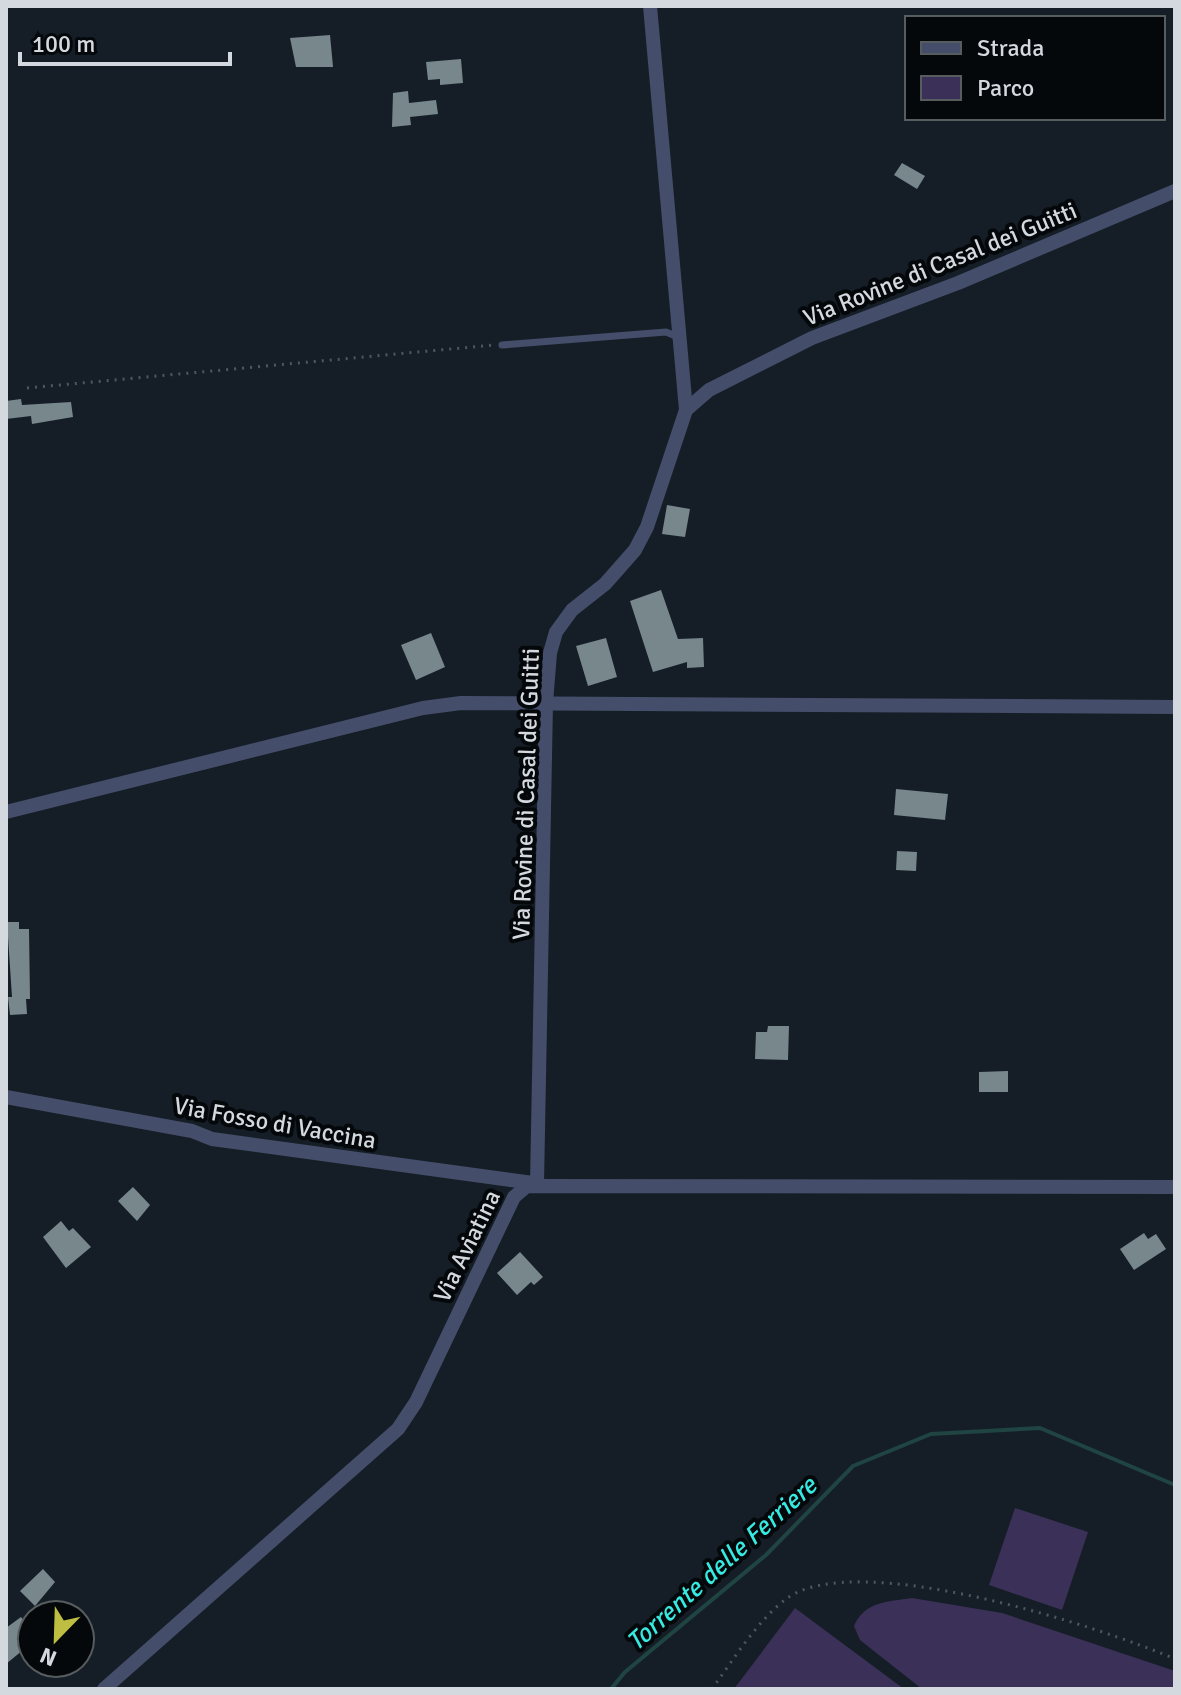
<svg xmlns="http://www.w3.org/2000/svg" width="1181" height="1695" font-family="Signika,sans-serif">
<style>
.green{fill:#3b3057}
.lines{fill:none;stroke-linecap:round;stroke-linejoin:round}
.stream{stroke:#1f4442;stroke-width:4}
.building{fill:#77878c}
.path{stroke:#4f575e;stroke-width:3;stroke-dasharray:2 6;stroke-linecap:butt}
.service{stroke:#444e6a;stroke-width:7}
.minor{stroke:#444e6a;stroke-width:14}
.labels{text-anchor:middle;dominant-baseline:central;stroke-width:8;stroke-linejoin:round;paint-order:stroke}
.street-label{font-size:24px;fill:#d3d9de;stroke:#05080b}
.water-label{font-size:26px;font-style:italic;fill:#36eae1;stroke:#05080b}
</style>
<rect width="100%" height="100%" fill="#151e26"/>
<g class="green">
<polygon points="1015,1508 1088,1532 1062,1610 989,1585"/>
<path d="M 912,1598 L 1002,1613 L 1175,1671 L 1175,1689 L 922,1689 L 860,1640 L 854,1626 C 865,1601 887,1602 912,1598 Z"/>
<polygon points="795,1608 904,1689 734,1689"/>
</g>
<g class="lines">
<polyline class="stream" points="611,1689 625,1672 766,1555 853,1466 931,1434 1040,1428 1175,1485"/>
</g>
<g class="building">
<polygon points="330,35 333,67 296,67 290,38"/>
<polygon points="461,59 463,83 440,85 440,79 428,80 426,62"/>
<polygon points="408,91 409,103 436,100 438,114 410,117 411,125 392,127 393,93"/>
<polygon points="902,163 925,176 917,189 894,175"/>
<polygon points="21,399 22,405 71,402 73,417 32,424 31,416 6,419 6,401"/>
<polygon points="667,505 690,509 685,537 662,534"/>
<polygon points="661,590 678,639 703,638 704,667 687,668 687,662 653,672 630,601"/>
<polygon points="431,633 445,667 416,680 401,645"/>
<polygon points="606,638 617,677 588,686 576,646"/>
<polygon points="896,789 948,794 945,820 894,815"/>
<polygon points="897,851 917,852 916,871 896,870"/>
<polygon points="7,922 19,922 19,929 29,929 30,999 26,999 27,1014 10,1015 8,997 12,997"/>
<polygon points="768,1026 789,1026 788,1060 755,1059 756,1032 767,1032"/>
<polygon points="1008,1071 1008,1092 979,1092 979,1072"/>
<polygon points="133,1187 150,1205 137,1221 118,1201"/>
<polygon points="61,1221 69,1231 73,1228 91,1247 66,1268 43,1237"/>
<polygon points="1144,1233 1148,1239 1156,1234 1166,1249 1134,1270 1120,1249"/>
<polygon points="520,1252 543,1277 534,1285 531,1282 517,1295 497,1273"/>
<polygon points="43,1569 55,1582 35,1606 20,1591"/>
<polygon points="21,1617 32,1631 32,1662 23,1650 6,1664 6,1628"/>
</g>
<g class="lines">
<g class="path">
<polyline points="27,388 494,345"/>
<path d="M 712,1689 C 733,1660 757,1621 786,1599 C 855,1547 1101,1627 1175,1659"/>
</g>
<polyline class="service" points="502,345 666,332 678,337"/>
<g class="minor">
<polyline points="650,6 686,410"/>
<polyline points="6,812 423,708 461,703 1175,707"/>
<polyline points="6,1097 192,1131 212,1139 533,1183"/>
<polyline points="537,1184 546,703 550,653 556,632 572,610 605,584 635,550 647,527 686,410 709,390 812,338 958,283 1175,191"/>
<polyline points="104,1689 398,1429 416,1402 514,1197 527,1186 1175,1187"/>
</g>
</g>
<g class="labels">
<g class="street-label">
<text transform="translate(940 264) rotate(-22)">Via Rovine di Casal dei Guitti</text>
<text transform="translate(526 794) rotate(-88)">Via Rovine di Casal dei Guitti</text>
<text transform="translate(275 1123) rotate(10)">Via Fosso di Vaccina</text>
<text transform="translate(467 1246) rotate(-64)">Via Aviatina</text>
</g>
<g class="water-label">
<text transform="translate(722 1564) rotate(-42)">Torrente delle Ferriere</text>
</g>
</g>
<rect width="1181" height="1695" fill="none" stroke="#d3d9de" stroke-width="16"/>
<rect x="905" y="16" width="260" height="104" fill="#05080b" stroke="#575c5f" stroke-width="2"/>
<rect x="921" y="42" width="40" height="12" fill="#444e6a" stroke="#575c5f" stroke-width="2"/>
<text x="977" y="56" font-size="24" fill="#d3d9de">Strada</text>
<rect x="921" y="76" width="40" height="24" fill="#3b3057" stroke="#575c5f" stroke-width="2"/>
<text x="977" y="96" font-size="24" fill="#d3d9de">Parco</text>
<g transform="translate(56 1639) rotate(203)"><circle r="38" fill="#05080b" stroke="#575c5f" stroke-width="2"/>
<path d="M0-6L14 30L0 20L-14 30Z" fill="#bebf42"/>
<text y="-12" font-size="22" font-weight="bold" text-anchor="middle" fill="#d3d9de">N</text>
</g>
<path d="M20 52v12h210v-12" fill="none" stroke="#d3d9de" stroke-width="4"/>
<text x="32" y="52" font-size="24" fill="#d3d9de" stroke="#05080b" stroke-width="6" paint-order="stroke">100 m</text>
</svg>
